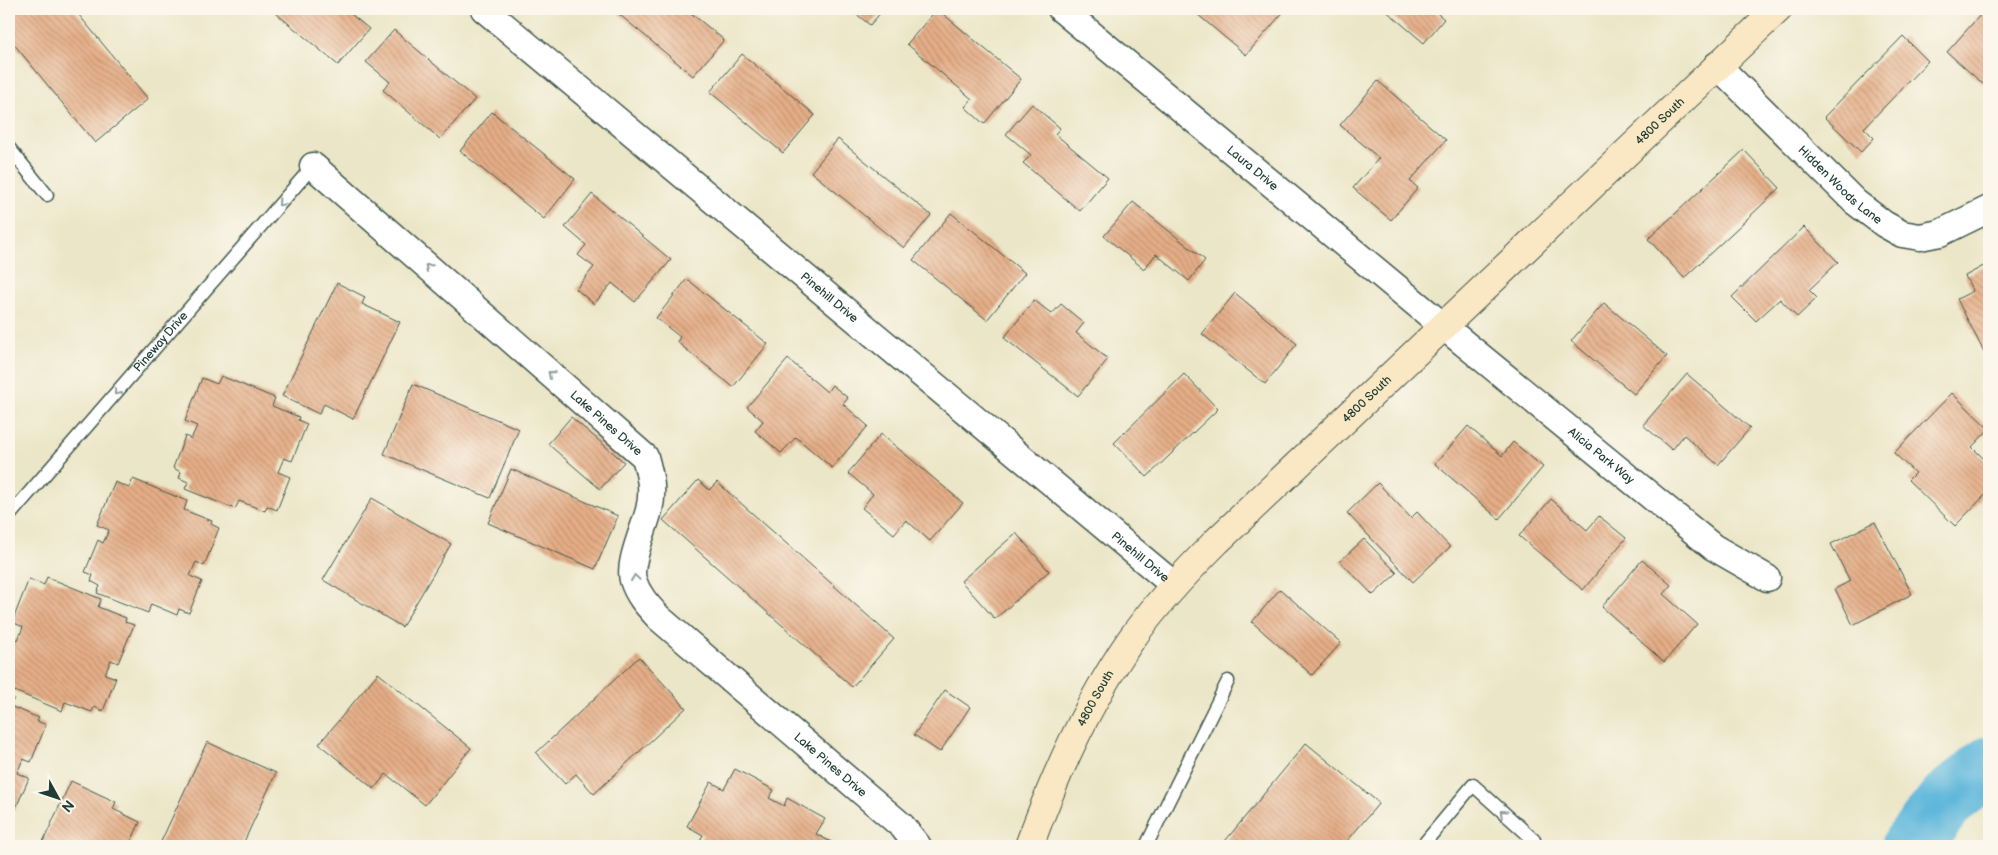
<svg xmlns="http://www.w3.org/2000/svg" width="1998" height="855" font-family="'Balsamiq Sans',sans-serif">
<style>
.lines{fill:none;stroke-linecap:round;stroke-linejoin:round}
.river{stroke:#5eb7db;stroke-width:59}
.building{fill:url(#building-back-hatch)}
.lane-casing{stroke:#3e564a;stroke-width:15}
.street-casing{stroke:#3e564a;stroke-width:29}
.secondary-casing{stroke:#3e564a;stroke-width:30}
.lane{stroke:#fff;stroke-width:12}
.street{stroke:#fff;stroke-width:26}
.secondary{stroke:#fae7c3;stroke-width:28}
.oneway{stroke:#8f9e9a}
.labels{text-anchor:middle;dominant-baseline:central;stroke-width:5;stroke-linejoin:round;paint-order:stroke}
.street-label{font-size:12px;fill:#1f3d34;stroke:#fbf7ec}
</style>
<defs>
<pattern id="building-back-hatch" width="6" height="6" patternUnits="userSpaceOnUse" patternTransform="scale(1.25)"><rect width="6" height="6" fill="#e6ae87"/><path d="M-1 5l2 2M0 0l6 6M5-1l2 2" fill="none" stroke="#ba8f6f"/></pattern>
</defs>
<rect width="100%" height="100%" fill="#fbf7ec"/>
<filter id="ink" filterUnits="userSpaceOnUse"><feTurbulence type="fractalNoise" baseFrequency=".02" numOctaves="2"/><feDisplacementMap in="SourceGraphic" scale="10" xChannelSelector="R" yChannelSelector="G"/><feConvolveMatrix kernelMatrix="1 2 1 2 8 2 1 2 1" color-interpolation-filters="sRGB"/></filter>
<filter id="wash" filterUnits="userSpaceOnUse"><feTurbulence type="fractalNoise" baseFrequency=".0096" numOctaves="4" result="noise"/><feDisplacementMap in="SourceGraphic" scale="20" xChannelSelector="R" yChannelSelector="G"/><feGaussianBlur stdDeviation="1.12" result="paint"/><feColorMatrix in="noise" values="0 0 0 0 0 0 0 0 0 0 0 0 0 0 0 0 0 1.4 0 .05"/><feComposite in="paint" operator="in"/></filter>
<g filter="url(#wash)">
<rect width="100%" height="100%" fill="#ece6c8"/>
<g class="lines">
<polyline class="river" points="1911,846 1947,800 1989,766"/>
</g>
<g id="blocks">
<g class="building">
<polygon points="9,9 74,9 148,99 95,143 9,38"/>
<polygon points="271,9 345,9 369,29 338,65"/>
<polygon points="613,9 686,9 724,40 693,76"/>
<polygon points="850,9 884,9 870,25"/>
<polygon points="937,9 1021,79 984,124 965,107 972,99 907,44"/>
<polygon points="1191,9 1286,9 1246,55"/>
<polygon points="1384,9 1432,9 1444,19 1424,43"/>
<polygon points="1975,9 1989,9 1989,77 1983,84 1947,52 1981,14"/>
<polygon points="394,30 475,99 440,139 383,90 390,82 366,62"/>
<polygon points="1903,36 1928,61 1864,128 1874,138 1861,152 1824,117"/>
<polygon points="742,54 815,115 783,153 710,92"/>
<polygon points="1378,81 1446,140 1410,181 1418,188 1391,220 1353,188 1379,158 1340,125"/>
<polygon points="1032,104 1060,128 1055,134 1108,178 1080,211 1023,163 1031,155 1006,134"/>
<polygon points="492,112 575,179 544,219 460,151"/>
<polygon points="838,139 931,215 904,248 811,172"/>
<polygon points="1744,150 1780,188 1684,278 1648,239"/>
<polygon points="592,194 671,260 635,302 612,283 594,304 576,289 594,267 578,255 586,245 565,227"/>
<polygon points="1133,202 1205,260 1189,281 1156,254 1144,269 1104,236"/>
<polygon points="951,213 1025,273 987,320 913,260"/>
<polygon points="1804,227 1838,262 1809,290 1817,298 1797,317 1780,299 1756,321 1732,297"/>
<polygon points="1989,263 1989,359 1988,360 1957,299 1973,291 1965,276"/>
<polygon points="687,279 768,344 733,387 677,342 680,337 656,318"/>
<polygon points="337,283 365,297 362,304 400,322 353,419 324,404 319,414 282,396"/>
<polygon points="1235,293 1297,344 1265,384 1202,334"/>
<polygon points="1034,300 1052,314 1061,304 1084,323 1076,333 1108,359 1078,396 1004,338"/>
<polygon points="1604,303 1667,356 1634,394 1571,341"/>
<polygon points="788,359 827,392 832,385 848,398 843,404 868,426 832,468 796,437 781,453 755,431 763,421 747,407"/>
<polygon points="1184,374 1218,409 1147,477 1114,443"/>
<polygon points="1687,374 1750,428 1718,465 1684,435 1672,450 1643,425"/>
<polygon points="221,376 275,398 272,406 299,417 298,420 307,424 292,461 284,458 278,472 290,477 277,510 267,506 265,511 239,501 235,509 185,489 188,482 179,478 181,472 173,468 185,436 191,439 197,426 185,421 202,378 217,384"/>
<polygon points="413,384 519,429 490,498 384,454"/>
<polygon points="1952,393 1989,429 1972,447 1989,464 1989,491 1955,526 1908,480 1915,473 1894,453"/>
<polygon points="571,417 624,462 600,489 548,444"/>
<polygon points="1468,426 1502,456 1513,442 1543,467 1499,519 1435,464"/>
<polygon points="881,434 963,503 930,541 906,520 894,534 862,508 873,494 848,473"/>
<polygon points="511,469 618,516 595,569 488,523"/>
<polygon points="133,479 187,501 184,510 212,521 211,524 219,528 204,566 196,562 190,576 202,581 189,613 179,609 177,615 151,604 148,613 97,593 100,586 91,581 93,575 85,572 98,540 103,543 109,530 97,525 115,482 129,488"/>
<polygon points="698,480 709,490 717,482 894,639 852,687 663,520"/>
<polygon points="1378,483 1411,518 1417,512 1450,547 1413,582 1347,513"/>
<polygon points="372,498 451,544 402,627 323,580"/>
<polygon points="1551,499 1587,530 1599,516 1626,538 1583,590 1519,536"/>
<polygon points="1875,522 1912,594 1853,625 1835,589 1850,581 1831,544"/>
<polygon points="1016,533 1049,571 995,619 961,581"/>
<polygon points="1364,539 1397,573 1373,595 1340,561"/>
<polygon points="1642,560 1671,585 1663,594 1697,624 1664,662 1602,607"/>
<polygon points="47,577 101,599 98,607 126,618 125,622 134,625 118,663 111,660 105,674 116,678 103,711 94,707 92,712 65,702 62,711 12,690 15,683 9,681 9,646 12,638 18,640 23,627 12,622 29,579 44,585"/>
<polygon points="1280,589 1341,643 1312,675 1252,622"/>
<polygon points="639,657 686,708 594,794 576,774 565,784 536,753"/>
<polygon points="378,673 471,748 425,805 386,774 374,789 319,744"/>
<polygon points="945,690 970,707 940,752 914,735"/>
<polygon points="9,696 14,698 10,706 39,718 37,721 46,725 31,762 23,759 17,773 29,778 15,810 9,807"/>
<polygon points="207,742 276,773 242,846 159,846"/>
<polygon points="1306,743 1379,803 1343,846 1221,846"/>
<polygon points="735,769 774,790 769,798 784,806 787,798 825,819 816,834 833,843 831,846 697,846 703,835 687,826 711,782 724,789"/>
<polygon points="71,781 116,802 113,809 140,822 129,846 41,846"/>
<polygon points="511,841 514,846 501,846"/>
</g>
</g>
</g>
<g filter="url(#ink)">
<use href="#blocks" fill-opacity="0" stroke="#3e564a" stroke-width="1"/>
<g class="lines">
<defs>
<g id="lane">
<polyline points="9,148 47,195"/>
<path id="s1" d="M 9,516 L 313,166"/>
<polyline points="1146,846 1228,681"/>
<polyline points="1422,846 1473,785 1534,840 1528,846"/>
</g>
<g id="street">
<path id="s2" d="M 484,9 L 1174,585"/>
<path id="s3" d="M 1061,9 L 1443,326 L 1713,547 L 1767,578"/>
<path id="s4" d="M 1717,65 L 1855,202 L 1884,224 L 1902,234 L 1920,237 L 1940,233 L 1989,209"/>
<path id="s5" d="M 313,166 L 645,457 C 650,475 654,491 649,510 C 645,527 628,563 633,580 C 638,596 648,606 659,618 L 902,826 L 918,846"/>
</g>
<g id="secondary">
<path id="s6" d="M 1029,846 C 1055,775 1087,704 1130,641 C 1155,605 1186,572 1217,541 L 1778,9"/>
</g>
</defs>
<use href="#lane" class="lane-casing"/>
<use href="#street" class="street-casing"/>
<use href="#secondary" class="secondary-casing"/>
<use href="#lane" class="lane"/>
<use href="#street" class="street"/>
<use href="#secondary" class="secondary"/>
</g>
<defs><path id="oneway-chevron" d="M-2-3.5L2.5 0L-2 3.5" fill="none" stroke-width="1.6" stroke-linecap="round" stroke-linejoin="round" transform="scale(1.25)"/></defs>
<g class="oneway">
<use href="#oneway-chevron" transform="translate(281 203) rotate(131)"/>
<use href="#oneway-chevron" transform="translate(428 267) rotate(-139)"/>
<use href="#oneway-chevron" transform="translate(551 374) rotate(-139)"/>
<use href="#oneway-chevron" transform="translate(117 392) rotate(131)"/>
<use href="#oneway-chevron" transform="translate(635 578) rotate(-98)"/>
<use href="#oneway-chevron" transform="translate(1503 813) rotate(-138)"/>
</g>
</g>
<g class="labels">
<g class="street-label">
<text stroke="none"><textPath href="#s6" startOffset="972">4800 South</textPath></text>
<text stroke="none"><textPath href="#s3" startOffset="249">Laura Drive</textPath></text>
<text stroke="none"><textPath href="#s4" startOffset="172">Hidden Woods Lane</textPath></text>
<text stroke="none"><textPath href="#s2" startOffset="450">Pinehill Drive</textPath></text>
<text stroke="none"><textPath href="#s1" startOffset="231">Pineway Drive</textPath></text>
<text stroke="none"><textPath href="#s6" startOffset="568">4800 South</textPath></text>
<text stroke="none"><textPath href="#s5" startOffset="390">Lake Pines Drive</textPath></text>
<text stroke="none"><textPath href="#s3" startOffset="701">Alicia Park Way</textPath></text>
<text stroke="none"><textPath href="#s2" startOffset="855">Pinehill Drive</textPath></text>
<text stroke="none"><textPath href="#s6" startOffset="162">4800 South</textPath></text>
<text stroke="none"><textPath href="#s5" startOffset="840">Lake Pines Drive</textPath></text>
</g>
</g>
<rect width="1998" height="855" fill="none" stroke="#fbf7ec" stroke-width="30"/>
<g transform="translate(58 798) rotate(130)" stroke="#fbf7ec" stroke-width="4" paint-order="stroke">
<path d="M0-4L9 19L0 12L-9 19Z" fill="#1f3d34"/>
<text y="-8" font-size="14" font-weight="bold" text-anchor="middle" fill="#1f3d34">N</text>
</g>
</svg>
